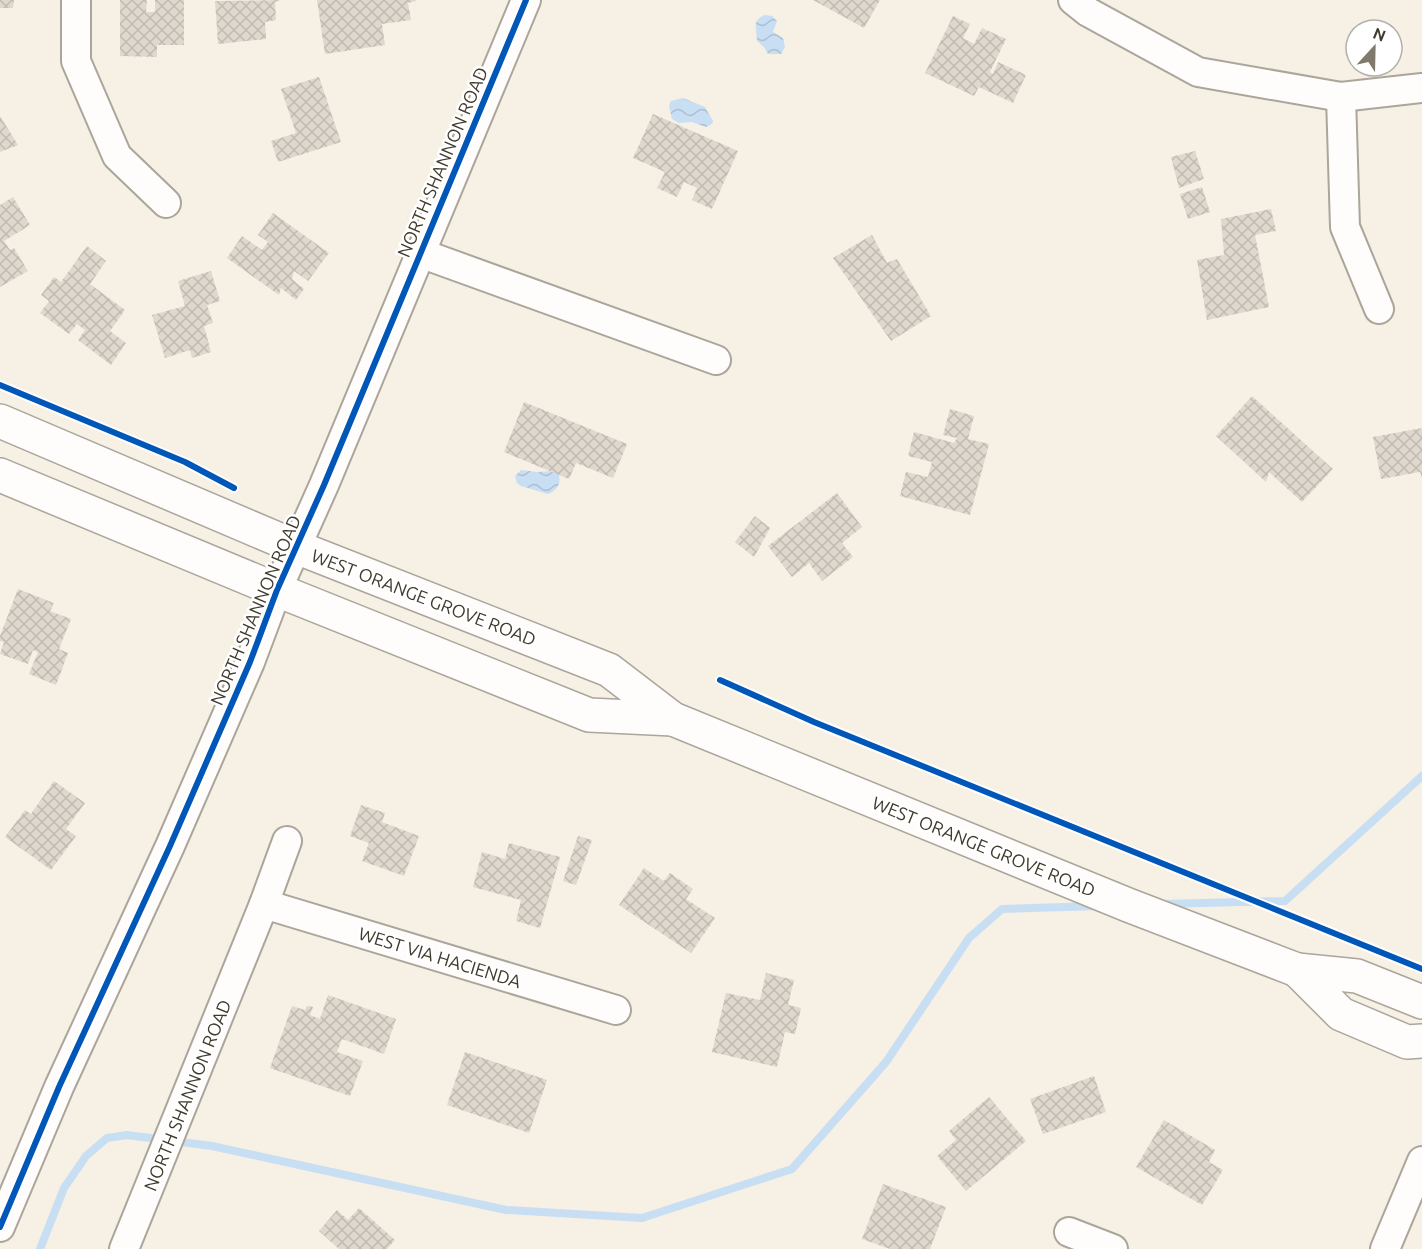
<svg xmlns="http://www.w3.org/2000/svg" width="1422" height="1249" font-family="Ubuntu,sans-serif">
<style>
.water{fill:url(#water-waves)}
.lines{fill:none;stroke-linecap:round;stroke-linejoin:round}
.stream{stroke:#c8def3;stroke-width:8}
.building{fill:url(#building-cross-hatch)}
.minor-casing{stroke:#aba59b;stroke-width:32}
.major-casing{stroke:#aba59b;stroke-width:36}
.minor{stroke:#fefdfb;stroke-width:28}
.major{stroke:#fefdfb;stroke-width:33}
.cycleway-casing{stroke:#fff;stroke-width:10}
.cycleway{stroke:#0057b8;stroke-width:6}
.labels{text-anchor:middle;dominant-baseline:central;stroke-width:5;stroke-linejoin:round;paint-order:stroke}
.street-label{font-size:18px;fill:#413b2d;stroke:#fff}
</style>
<defs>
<pattern id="water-waves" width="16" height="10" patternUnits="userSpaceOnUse" patternTransform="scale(1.5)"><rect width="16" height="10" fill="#c8def3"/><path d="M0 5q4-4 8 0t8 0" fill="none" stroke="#adbfd1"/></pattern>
<pattern id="building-cross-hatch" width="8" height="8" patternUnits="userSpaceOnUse" patternTransform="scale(1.5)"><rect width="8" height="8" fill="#dfd8ce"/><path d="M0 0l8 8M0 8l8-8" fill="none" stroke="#c1bab1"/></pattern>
</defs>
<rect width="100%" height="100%" fill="#f6f0e5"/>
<g class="water">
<path d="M 765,15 L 772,16 L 777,21 L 773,32 L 783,38 L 785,47 L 781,54 L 768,54 L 764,47 L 757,41 C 757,29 751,20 765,15 Z"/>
<polygon points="683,98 705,107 713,121 712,124 706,127 692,122 679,123 672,119 669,106 671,101"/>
<path d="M 521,470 L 537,472 L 553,471 L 559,475 C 561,485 557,490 548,494 L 521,486 L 517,483 L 515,476 Z"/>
</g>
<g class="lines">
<g class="stream">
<polyline points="1162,904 1285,901 1422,776"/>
<polyline points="40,1249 64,1188 86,1156 107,1138 127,1135 212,1146 506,1210 642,1218 792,1169 886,1062 969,938 1002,909 1098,906"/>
</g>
</g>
<g class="building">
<polygon points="0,0 14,0 13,8 0,8"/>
<polygon points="120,0 147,0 146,12 155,12 155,0 184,0 184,45 157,45 157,57 120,56"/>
<polygon points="281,0 275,2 276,20 265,22 266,39 218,44 215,1"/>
<polygon points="317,0 416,0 416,1 408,3 411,20 382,24 385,45 325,54"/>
<polygon points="813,0 880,0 864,28"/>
<polygon points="953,16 970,24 963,38 974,44 982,28 1006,39 990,72 993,74 998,62 1026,75 1013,103 979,87 974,96 925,73"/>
<polygon points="319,77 341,142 278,162 271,141 296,133 281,89"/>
<polygon points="653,114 738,151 712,209 692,200 697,188 684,182 677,197 657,188 665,172 633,158"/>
<polygon points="0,116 18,145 0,152"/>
<polygon points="1195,151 1204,179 1179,188 1171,157"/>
<polygon points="1202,187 1210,212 1188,219 1180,194"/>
<polygon points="13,197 30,225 4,241 10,250 14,248 28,271 0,287 0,205"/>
<polygon points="1271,209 1276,231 1255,235 1269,307 1207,320 1197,260 1224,255 1221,219"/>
<polygon points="273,213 329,253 308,281 294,271 292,279 304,289 296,300 281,288 279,295 227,258 242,236 262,250 268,242 258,235"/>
<polygon points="872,235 887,263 897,259 931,316 891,341 833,258"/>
<polygon points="87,246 106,261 90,284 125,310 110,331 126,343 111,365 78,340 85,330 77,324 69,334 40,313 49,301 41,295 54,277 61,282"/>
<polygon points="211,271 220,301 207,305 213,323 204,326 211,352 192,358 190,350 165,358 152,315 185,306 178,281"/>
<polygon points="1252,396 1333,469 1302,502 1269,472 1266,482 1216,436"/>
<polygon points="524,402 627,444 613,478 576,463 569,479 504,452"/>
<polygon points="950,409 974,416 968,439 989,444 970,515 900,496 906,472 928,477 932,462 908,456 914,432 954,443 957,438 943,435"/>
<polygon points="1422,428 1422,478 1420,472 1381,479 1373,437"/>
<polygon points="837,493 862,527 842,543 853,557 822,581 809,563 792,577 768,546"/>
<polygon points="755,516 770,528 754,557 735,542"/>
<polygon points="18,589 54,603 50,611 71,619 59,649 68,653 56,685 29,674 38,652 33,650 28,664 0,654 4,642 0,641 0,636"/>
<polygon points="54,781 85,803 66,829 76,836 51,870 5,837 25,810 31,814"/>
<polygon points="361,805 385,813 382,822 419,836 404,876 362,861 369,843 350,836"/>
<polygon points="578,836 592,840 576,885 563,881"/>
<polygon points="509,843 560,857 540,928 516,921 521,900 473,887 482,852 505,859"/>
<polygon points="644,868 664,881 670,873 693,889 686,899 715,918 691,953 619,905"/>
<polygon points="766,973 794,980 788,1005 801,1008 795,1034 785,1032 777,1067 712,1052 726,993 760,1000"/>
<polygon points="328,995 396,1019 384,1054 342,1039 337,1052 363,1061 350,1096 270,1068 292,1006 305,1010 307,1006 313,1007 310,1015 320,1019"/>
<polygon points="465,1052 547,1080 529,1133 447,1105"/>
<polygon points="1094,1076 1106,1112 1043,1134 1030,1099"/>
<polygon points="989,1097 1026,1141 966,1191 937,1156 956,1140 949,1131"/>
<polygon points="1164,1120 1215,1150 1209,1162 1223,1170 1202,1205 1136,1167"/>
<polygon points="883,1184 946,1207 930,1249 890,1249 862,1239"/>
<polygon points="359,1208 395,1240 387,1249 339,1249 319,1231 337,1210 348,1220"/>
</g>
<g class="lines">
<defs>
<g id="minor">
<polyline points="76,0 76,61 117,156 166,203"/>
<polyline points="1073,0 1088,12 1198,72 1341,97 1422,88"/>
<polyline points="1341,97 1345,227 1379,309"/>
<polyline points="420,253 716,360"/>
<polyline points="264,904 616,1010"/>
<polyline points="0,1227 59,1087 170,846 250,662 277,590 324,485 526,0"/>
<polyline points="1069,1232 1113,1249"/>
<polyline points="124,1249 264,904 287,841"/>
<polyline points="1385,1249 1422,1161"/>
</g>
<g id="major">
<polyline points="0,421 296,547 609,670 673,719 1128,905 1297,970 1357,976 1422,1002"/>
<polyline points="0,475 277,590 589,715 673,719"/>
<polyline points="1297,970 1341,1014 1407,1042 1422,1041"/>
</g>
</defs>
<use href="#minor" class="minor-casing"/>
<use href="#major" class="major-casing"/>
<use href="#minor" class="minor"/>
<use href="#major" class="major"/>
<defs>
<g id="cycleway">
<polyline points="0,385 185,462 234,488"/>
<polyline points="720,680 814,722 1422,969"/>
<polyline points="0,1227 59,1087 170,846 250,662 277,590 324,485 526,0"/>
</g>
</defs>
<use href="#cycleway" class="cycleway-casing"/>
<use href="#cycleway" class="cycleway"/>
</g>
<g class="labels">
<g class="street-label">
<text transform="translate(442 162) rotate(-67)">NORTH SHANNON ROAD</text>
<text transform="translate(424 597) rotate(21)">WEST ORANGE GROVE ROAD</text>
<text transform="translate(255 610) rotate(-67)">NORTH SHANNON ROAD</text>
<text transform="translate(984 846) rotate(22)">WEST ORANGE GROVE ROAD</text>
<text transform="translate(440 957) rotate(17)">WEST VIA HACIENDA</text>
<text transform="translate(187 1095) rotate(-68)">NORTH SHANNON ROAD</text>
</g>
</g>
<g transform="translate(1374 48) rotate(22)"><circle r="28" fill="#ffffff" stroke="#b3b1ab" stroke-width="1.5"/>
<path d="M0-4.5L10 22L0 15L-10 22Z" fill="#807a6d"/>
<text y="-9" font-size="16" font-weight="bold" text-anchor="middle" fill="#413b2d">N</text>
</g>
</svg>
